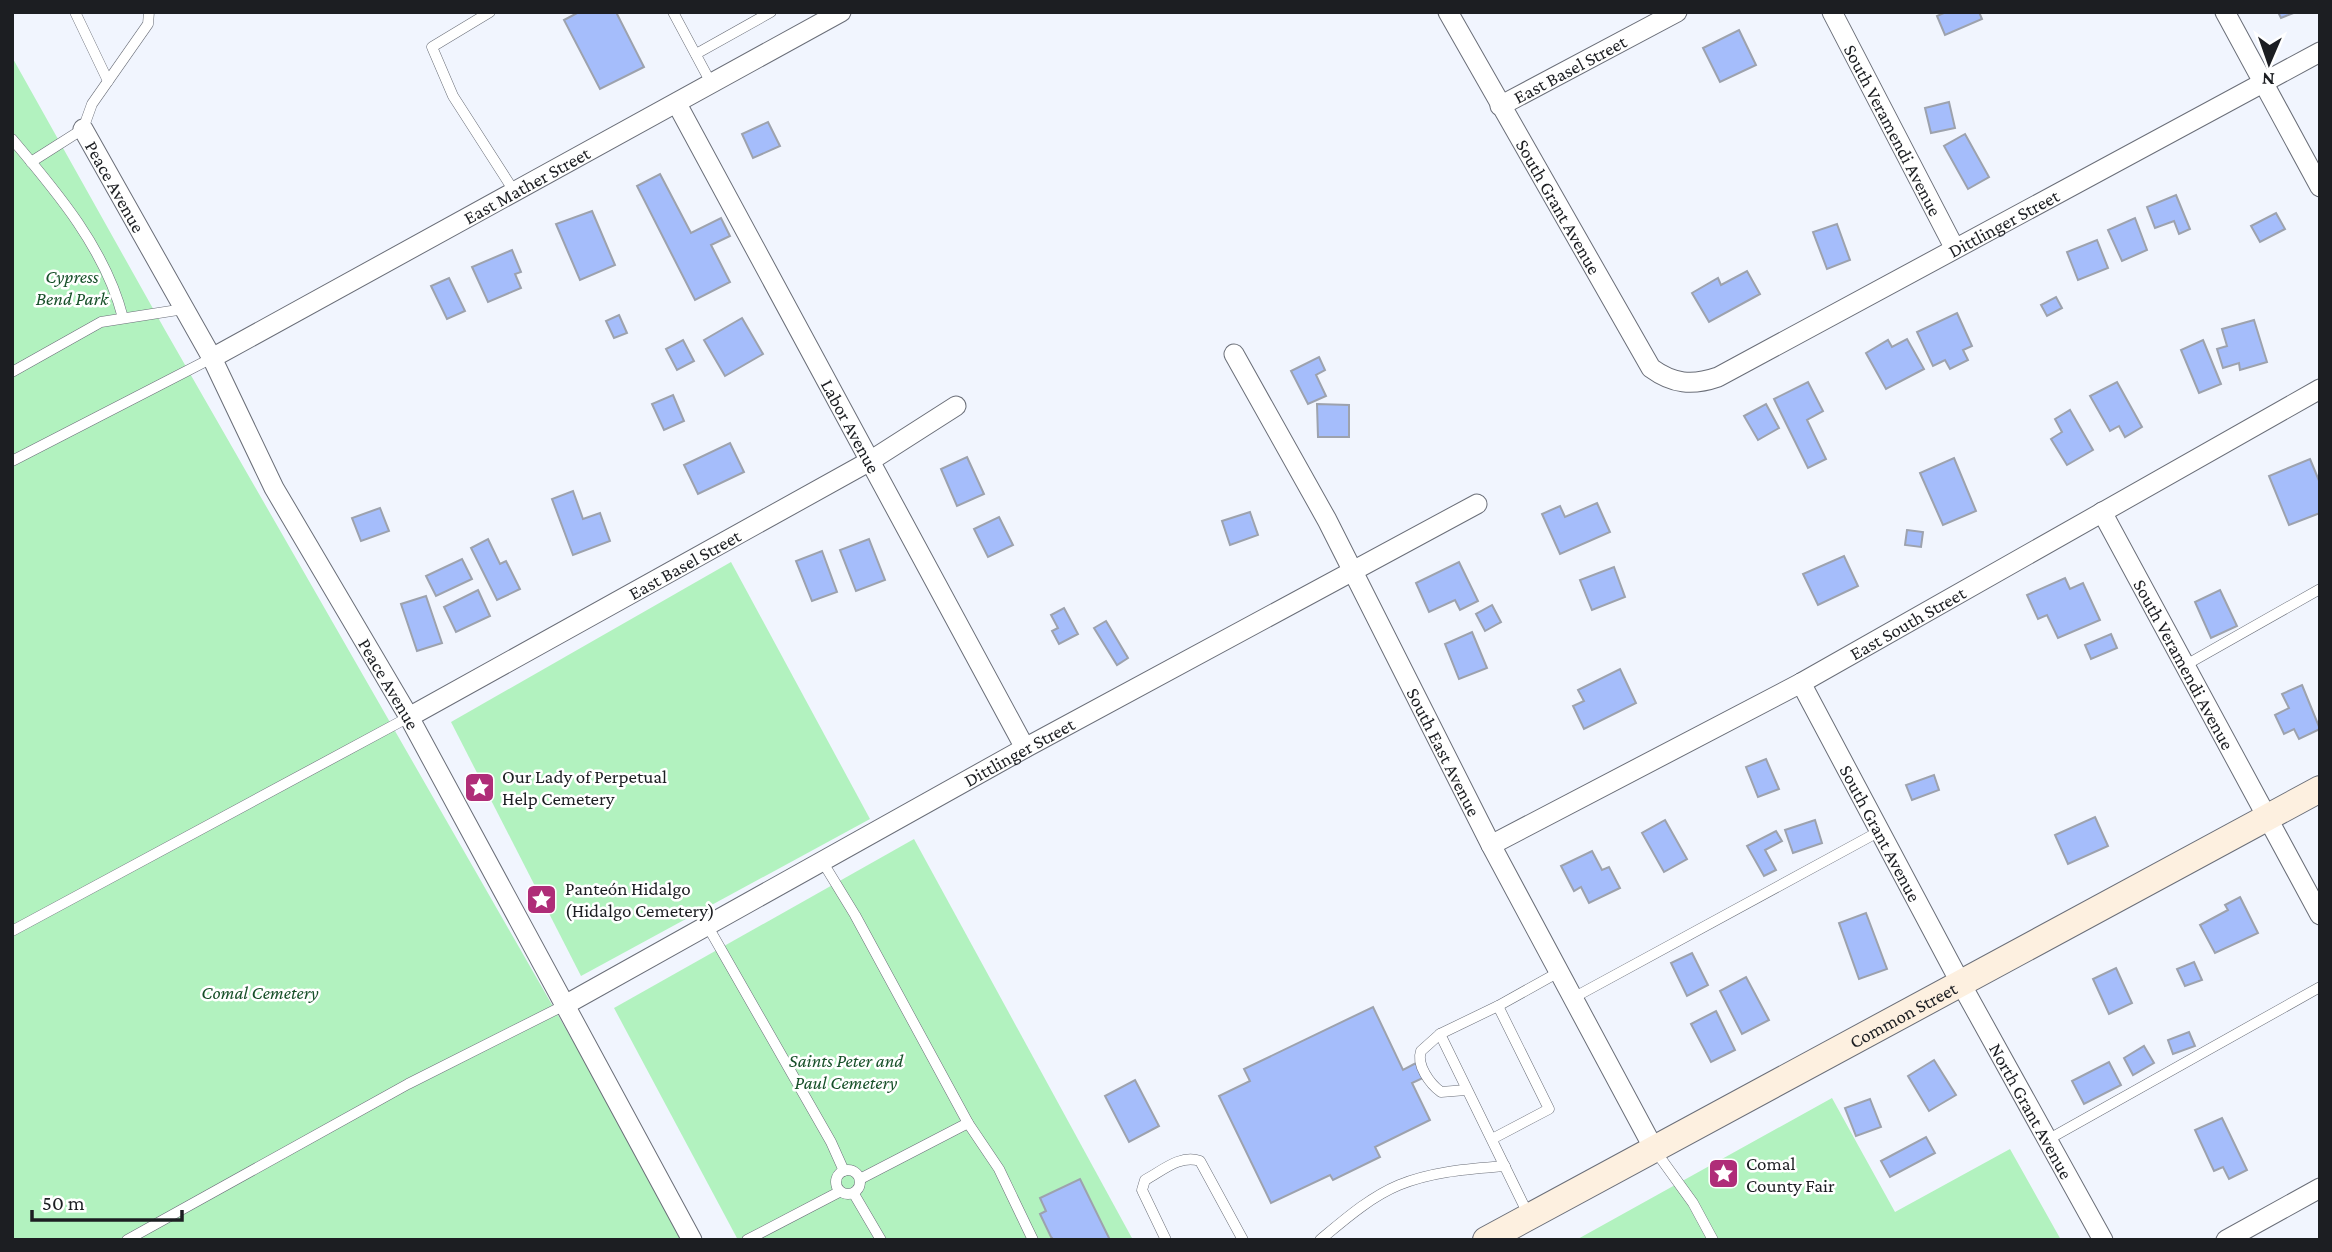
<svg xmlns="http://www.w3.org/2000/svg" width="2332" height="1252" font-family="'Crimson Pro',serif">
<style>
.green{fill:#b2f2bf}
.building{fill:#a5bdfb;stroke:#9da2ad;stroke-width:2}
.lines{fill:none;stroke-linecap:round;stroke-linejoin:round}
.service-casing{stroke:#6a6e78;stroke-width:11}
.minor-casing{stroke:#6a6e78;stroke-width:21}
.secondary-casing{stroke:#6a6e78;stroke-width:28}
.service{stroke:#fff;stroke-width:10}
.minor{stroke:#fff;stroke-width:19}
.secondary{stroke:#fdf0e0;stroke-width:26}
.labels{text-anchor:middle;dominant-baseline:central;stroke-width:5;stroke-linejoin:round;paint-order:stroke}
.street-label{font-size:19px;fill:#1c1e22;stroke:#fff}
.park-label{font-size:19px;font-style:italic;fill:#175029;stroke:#fff}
.poi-label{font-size:19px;fill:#1c1e22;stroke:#fff;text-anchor:start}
</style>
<rect width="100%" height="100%" fill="#f1f5fe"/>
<g class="green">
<polygon points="12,57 165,330 687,1240 12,1240"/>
<polygon points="731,562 870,819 581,976 451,722"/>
<polygon points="914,839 1133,1240 738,1240 614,1008"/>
<polygon points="1832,1098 1895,1212 2010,1149 2061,1240 1576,1240"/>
</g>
<g class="building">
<polygon points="579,12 616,12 644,67 600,89 564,20"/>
<polygon points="1946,12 1979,12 1982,19 1945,35 1937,16"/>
<polygon points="2278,12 2296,12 2281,18"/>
<polygon points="1739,30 1756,65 1720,82 1703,48"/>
<polygon points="1949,102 1955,128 1931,133 1925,108"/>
<polygon points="768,122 780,146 753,158 742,134"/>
<polygon points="1965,134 1989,177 1968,189 1944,146"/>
<polygon points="660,174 691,233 721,218 730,236 711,245 730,282 695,300 637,186"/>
<polygon points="2176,195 2190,229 2179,234 2174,221 2155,228 2147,207"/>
<polygon points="592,211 615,265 580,280 556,224"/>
<polygon points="2276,213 2285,229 2260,242 2251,226"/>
<polygon points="2135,218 2147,250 2122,261 2108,230"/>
<polygon points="1837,224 1850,260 1827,269 1813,232"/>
<polygon points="2097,240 2108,268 2078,280 2067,252"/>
<polygon points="512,250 521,272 515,274 521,288 488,302 472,267"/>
<polygon points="1747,271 1760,294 1709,322 1692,293 1718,278 1721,285"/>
<polygon points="449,278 465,311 447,319 431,286"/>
<polygon points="2056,297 2062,308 2047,316 2041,305"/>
<polygon points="1957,313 1972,346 1963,350 1968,360 1950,369 1945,360 1933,366 1917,332"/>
<polygon points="619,315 627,333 614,338 606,321"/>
<polygon points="742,318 763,354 725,376 704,340"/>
<polygon points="2254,320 2267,362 2240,370 2239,363 2223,368 2217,349 2227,346 2222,329"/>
<polygon points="1907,339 1924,369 1886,389 1866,353 1888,340 1892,347"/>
<polygon points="683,340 694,361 677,370 666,349"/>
<polygon points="2203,340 2221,384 2199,393 2181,350"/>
<polygon points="1319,357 1325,370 1316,375 1326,396 1308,404 1291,371"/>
<polygon points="1808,382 1823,411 1807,420 1826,459 1808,468 1774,399"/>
<polygon points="2117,382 2142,427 2125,437 2119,426 2110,431 2090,396"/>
<polygon points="673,395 684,421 664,430 652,404"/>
<polygon points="1317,404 1349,405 1349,437 1318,437"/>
<polygon points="1766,404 1779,428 1758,440 1744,416"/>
<polygon points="2070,410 2093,450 2067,465 2051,439 2062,432 2055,419"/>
<polygon points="730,443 744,472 698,494 684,465"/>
<polygon points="967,457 984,494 957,506 941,469"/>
<polygon points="1954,458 1976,511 1943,525 1920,473"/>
<polygon points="2310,459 2320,483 2320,513 2289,525 2269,476"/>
<polygon points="573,491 583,519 600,513 610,541 573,555 552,499"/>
<polygon points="1597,503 1610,532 1560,554 1542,514 1560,506 1565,517"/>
<polygon points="380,508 389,531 361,541 352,518"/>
<polygon points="1250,512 1258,535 1230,545 1222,521"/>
<polygon points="999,517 1013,545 988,557 974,529"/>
<polygon points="1907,530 1923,532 1921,547 1905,545"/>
<polygon points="488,539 500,564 506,561 520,589 497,600 471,548"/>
<polygon points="869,539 885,580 856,591 840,550"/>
<polygon points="822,551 837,592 812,601 796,561"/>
<polygon points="1844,556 1858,586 1818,605 1803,574"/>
<polygon points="462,559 472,579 436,596 426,576"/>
<polygon points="1459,562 1478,601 1460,610 1455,600 1429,612 1416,583"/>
<polygon points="1614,567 1625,597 1592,610 1580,580"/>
<polygon points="2065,578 2070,589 2083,583 2100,620 2058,638 2047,615 2038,619 2027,595"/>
<polygon points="478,590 490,616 456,632 444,607"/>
<polygon points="2220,590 2237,626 2211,638 2195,602"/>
<polygon points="426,596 442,643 417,651 401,604"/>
<polygon points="1492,605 1501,622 1485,631 1476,614"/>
<polygon points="1064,608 1078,634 1059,644 1052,631 1058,628 1051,615"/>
<polygon points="1106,621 1128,658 1117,665 1094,628"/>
<polygon points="1472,632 1487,668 1459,679 1445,644"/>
<polygon points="2111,634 2117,648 2091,659 2085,645"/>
<polygon points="1620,669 1636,703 1584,729 1573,706 1584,701 1578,690"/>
<polygon points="2302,685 2320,729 2299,739 2294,729 2284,734 2275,715 2289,708 2282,694"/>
<polygon points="1766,759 1779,789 1758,797 1746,767"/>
<polygon points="1934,775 1939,790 1912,800 1906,785"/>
<polygon points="2095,817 2108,846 2068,864 2055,835"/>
<polygon points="1665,820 1687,859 1664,872 1642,833"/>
<polygon points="1815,820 1822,843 1793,853 1785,830"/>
<polygon points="1776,831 1782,841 1765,850 1776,870 1764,876 1747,846"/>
<polygon points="1592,851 1602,870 1609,867 1620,888 1589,903 1581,887 1574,891 1561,866"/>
<polygon points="2240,897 2258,933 2215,953 2200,925 2228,910 2225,905"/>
<polygon points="1866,913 1887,969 1859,979 1839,923"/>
<polygon points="1692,953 1708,985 1687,996 1671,963"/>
<polygon points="2194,962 2202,980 2185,986 2177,969"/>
<polygon points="2116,968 2132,1003 2109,1014 2093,979"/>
<polygon points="1746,977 1769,1020 1742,1034 1720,991"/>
<polygon points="1373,1007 1403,1070 1418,1062 1425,1077 1412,1083 1430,1120 1375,1147 1380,1157 1333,1180 1330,1175 1271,1203 1219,1096 1250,1081 1244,1069"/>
<polygon points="1716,1011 1735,1050 1711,1062 1691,1024"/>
<polygon points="2189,1032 2195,1046 2173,1054 2168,1040"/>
<polygon points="2144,1046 2154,1063 2133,1075 2124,1058"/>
<polygon points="1934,1060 1956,1095 1929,1111 1908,1076"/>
<polygon points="2109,1062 2121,1085 2084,1104 2072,1081"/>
<polygon points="1135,1080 1159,1126 1129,1142 1105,1096"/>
<polygon points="1870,1099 1881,1127 1856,1136 1845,1108"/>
<polygon points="2222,1118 2247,1170 2229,1179 2223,1167 2214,1171 2195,1130"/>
<polygon points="1926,1137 1935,1153 1890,1177 1881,1161"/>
<polygon points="1080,1179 1110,1240 1054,1240 1051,1237 1040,1214 1046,1211 1040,1198"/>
</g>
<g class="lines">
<defs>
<g id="service">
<polyline points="75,12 108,81"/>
<polyline points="490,12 432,47 453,96 514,191"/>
<polyline points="673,12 711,83"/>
<polyline points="696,54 771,12"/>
<path d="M 12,139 C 57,192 106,250 123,318"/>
<polyline points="31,162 83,129 92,104 148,24 149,12"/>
<polyline points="12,372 101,322 184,309"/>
<polyline points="12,461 212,358"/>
<polyline points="2184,666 2320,589"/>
<polyline points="822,861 855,915 968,1123 860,1179"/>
<polyline points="707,925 831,1142 844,1171"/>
<polyline points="12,931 409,717"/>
<polyline points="1573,998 1880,831"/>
<polyline points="1498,1006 1559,972"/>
<path d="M 1440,1034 L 1421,1051 C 1416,1065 1430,1084 1441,1092 L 1466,1090"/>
<polyline points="968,1123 999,1169 1033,1240"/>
<polyline points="1492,1139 1549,1109 1498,1006 1440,1034 1529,1216"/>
<polyline points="2049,1139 2320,987"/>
<polyline points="1654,1149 1693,1203 1713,1240"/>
<circle cx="848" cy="1182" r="12"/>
<polyline points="854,1194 881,1240"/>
<polyline points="127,1240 408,1084 565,1005"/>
<polyline points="747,1240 839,1192"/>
<path d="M 1166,1240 L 1142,1190 L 1145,1180 C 1162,1171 1180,1154 1200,1161 L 1243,1240"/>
<path d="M 1320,1240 C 1344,1220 1370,1197 1399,1185 C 1433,1171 1470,1169 1505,1166"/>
</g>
<g id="minor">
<path id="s1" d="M 1448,12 L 1651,368 C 1673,384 1692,386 1718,377 L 2320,52"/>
<path id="s2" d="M 1832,12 L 1954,247"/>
<polyline points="2225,12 2320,187"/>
<path id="s3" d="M 677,104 L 1025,748"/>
<path id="s4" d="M 1500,106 L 1677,12"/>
<path id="s5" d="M 83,129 L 212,358 L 274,488 L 409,717 L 692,1240"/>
<path id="s6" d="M 1234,354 L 1327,520 L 1491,845 L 1654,1149"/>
<path id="s7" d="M 212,358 L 841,12"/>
<path id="s8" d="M 2102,512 L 2320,915"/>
<path id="s9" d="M 1801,683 L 1960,982 L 2103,1240"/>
<path id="s10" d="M 409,717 L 870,461 L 956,406"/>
<path id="s11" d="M 1491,845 L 1801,683 L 2320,389"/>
<path id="s12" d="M 565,1005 L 1025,748 L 1477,504"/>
<polyline points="2226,1240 2320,1188"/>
</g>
<g id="secondary">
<path id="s13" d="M 1486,1240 L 2320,789"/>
</g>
</defs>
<use href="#service" class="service-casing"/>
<use href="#minor" class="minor-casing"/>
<use href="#secondary" class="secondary-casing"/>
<use href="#service" class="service"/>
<use href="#minor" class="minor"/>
<use href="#secondary" class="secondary"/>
</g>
<defs>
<symbol id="sight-square" viewBox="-11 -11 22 22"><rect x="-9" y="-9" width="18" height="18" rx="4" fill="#af2d78" stroke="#fff"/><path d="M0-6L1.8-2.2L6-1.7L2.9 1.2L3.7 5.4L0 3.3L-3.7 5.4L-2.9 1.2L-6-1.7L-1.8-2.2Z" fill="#fff"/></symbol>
</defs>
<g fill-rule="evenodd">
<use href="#sight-square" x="462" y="770" width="35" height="35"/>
<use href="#sight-square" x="524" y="882" width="35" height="35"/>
<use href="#sight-square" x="1706" y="1156" width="35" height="35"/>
</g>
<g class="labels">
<g class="street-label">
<text stroke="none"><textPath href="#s4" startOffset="79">East Basel Street</textPath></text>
<text stroke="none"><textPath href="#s2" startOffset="133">South Veramendi Avenue</textPath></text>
<text stroke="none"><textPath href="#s7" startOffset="359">East Mather Street</textPath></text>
<text stroke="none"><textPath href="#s5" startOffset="66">Peace Avenue</textPath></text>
<text stroke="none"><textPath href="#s1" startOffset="224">South Grant Avenue</textPath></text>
<text stroke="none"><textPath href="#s1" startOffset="805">Dittlinger Street</textPath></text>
<text stroke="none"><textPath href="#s3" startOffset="366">Labor Avenue</textPath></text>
<text stroke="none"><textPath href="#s10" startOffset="315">East Basel Street</textPath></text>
<text stroke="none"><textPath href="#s11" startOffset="472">East South Street</textPath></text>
<text stroke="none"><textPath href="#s8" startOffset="173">South Veramendi Avenue</textPath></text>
<text stroke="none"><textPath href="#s5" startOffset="634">Peace Avenue</textPath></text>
<text stroke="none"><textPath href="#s12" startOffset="520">Dittlinger Street</textPath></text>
<text stroke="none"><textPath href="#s6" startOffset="450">South East Avenue</textPath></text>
<text stroke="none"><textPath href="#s9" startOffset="170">South Grant Avenue</textPath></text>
<text stroke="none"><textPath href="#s13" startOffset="474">Common Street</textPath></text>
<text stroke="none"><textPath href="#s9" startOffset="486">North Grant Avenue</textPath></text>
</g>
<g class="park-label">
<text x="72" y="276">Cypress<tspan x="72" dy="22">Bend Park</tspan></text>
<text x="260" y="992">Comal Cemetery</text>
<text x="846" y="1060">Saints Peter and<tspan x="846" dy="22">Paul Cemetery</tspan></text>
</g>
<g class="poi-label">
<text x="502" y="776">Our Lady of Perpetual<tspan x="502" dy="22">Help Cemetery</tspan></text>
<text x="565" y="888">Panteón Hidalgo<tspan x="565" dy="22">(Hidalgo Cemetery)</tspan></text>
<text x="1746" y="1163">Comal<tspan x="1746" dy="22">County Fair</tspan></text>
</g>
</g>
<rect width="2332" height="1252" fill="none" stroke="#1c1e22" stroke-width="28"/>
<g transform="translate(2269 63) rotate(182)" stroke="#ffffff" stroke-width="5" paint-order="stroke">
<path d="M0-5L12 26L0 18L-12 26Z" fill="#1c1e22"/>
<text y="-10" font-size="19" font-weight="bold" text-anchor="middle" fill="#1c1e22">N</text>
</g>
<path d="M32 1210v10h150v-10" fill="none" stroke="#1c1e22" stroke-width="3.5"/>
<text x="42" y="1210" font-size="21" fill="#1c1e22" stroke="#ffffff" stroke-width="5" paint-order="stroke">50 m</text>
</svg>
